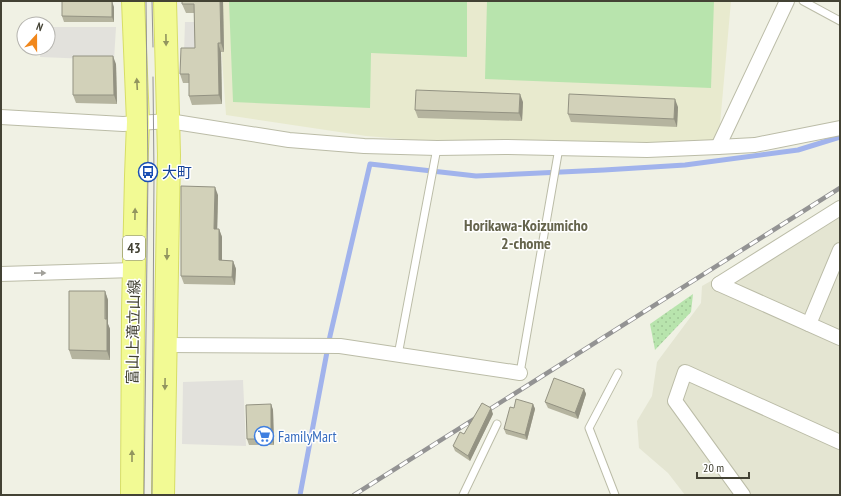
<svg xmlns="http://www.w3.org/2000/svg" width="841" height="496" font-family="'PT Sans Narrow','Noto Sans JP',sans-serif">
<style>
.residential{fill:#e4e5d2}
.education{fill:#e8eace}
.park{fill:url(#park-dots)}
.pitch{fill:#b8e4ad}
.parking{fill:#e2e1dc}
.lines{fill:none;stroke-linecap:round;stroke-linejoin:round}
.stream{stroke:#a1b3ec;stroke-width:5}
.lane-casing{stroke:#bbbca7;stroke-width:9}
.street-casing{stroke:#bbbca7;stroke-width:16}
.primary-casing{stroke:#d7de65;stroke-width:24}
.lane{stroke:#fff;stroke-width:7}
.street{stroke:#fff;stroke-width:14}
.primary{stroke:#f2fa94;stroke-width:22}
.tram{stroke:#939393;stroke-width:1}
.rail-casing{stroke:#939393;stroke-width:4.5}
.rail{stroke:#fff;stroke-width:3;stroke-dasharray:9;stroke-linecap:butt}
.wall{fill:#b5b49f}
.shaded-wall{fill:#939282}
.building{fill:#d2d1b9;stroke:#939282}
.oneway{fill:#92955f}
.oneway2{fill:#a1a09a}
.labels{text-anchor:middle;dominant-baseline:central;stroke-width:3;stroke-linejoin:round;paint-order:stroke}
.shield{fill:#fff;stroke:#7b7b71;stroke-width:1}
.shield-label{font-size:14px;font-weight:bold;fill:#434234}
.transit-label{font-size:15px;fill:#164399;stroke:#fff;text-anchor:start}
.street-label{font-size:15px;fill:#434234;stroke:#fff}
.shop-label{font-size:15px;fill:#366cbe;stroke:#fff;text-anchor:start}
.neighbourhood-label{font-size:16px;font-weight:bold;fill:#65644c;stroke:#fff}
</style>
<defs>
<pattern id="park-dots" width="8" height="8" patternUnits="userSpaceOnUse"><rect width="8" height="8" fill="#b8e4ad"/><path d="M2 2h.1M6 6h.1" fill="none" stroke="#9fc595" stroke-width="1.8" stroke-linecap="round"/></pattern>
</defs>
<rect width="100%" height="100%" fill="#f0f1e4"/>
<polygon class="residential" points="829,214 840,218 840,495 685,495 668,473 639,448 637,421 652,396 657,362 701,303 702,286"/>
<polygon class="education" points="218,1 731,1 718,147 415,140 366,136 226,115"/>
<polygon class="park" points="693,294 691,312 655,350 650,324"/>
<g class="pitch">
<polygon points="229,1 467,1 467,57 371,53 370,108 233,102"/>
<polygon points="487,1 714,1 711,88 485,79"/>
</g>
<g class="parking">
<polygon points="185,22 196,22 197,54 184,53"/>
<polygon points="48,27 116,27 114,60 40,57 41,48 48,48"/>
<polygon points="243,380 246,446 182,444 183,382"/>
</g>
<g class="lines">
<polyline class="stream" points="300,495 330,336 370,164 476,176 604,170 685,165 798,150 840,137"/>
<defs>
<g id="lane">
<polyline points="803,1 840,21"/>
<polyline points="398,355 437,148"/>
<polyline points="520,373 559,148"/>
<polyline points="463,495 497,424"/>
<polyline points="615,495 589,428 618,373"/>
</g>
<g id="street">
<polyline points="1,117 123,124 169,121 289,140 364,146 437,148 505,147 647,150 718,147 755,145 840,128"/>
<polyline points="718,147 787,1"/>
<polyline points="1,274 134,270"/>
<polyline points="719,284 840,208"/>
<polyline points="719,284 840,338"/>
<polyline points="809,324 840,250"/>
<polyline points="166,345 340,346 520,373"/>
<polyline points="743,495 675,401 685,372 840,442"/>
</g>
<g id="primary">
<polyline points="132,495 133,310 136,176 138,122 133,1"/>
<polyline points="163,495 169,155 165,1"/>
</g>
</defs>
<use href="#lane" class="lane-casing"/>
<use href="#street" class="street-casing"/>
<use href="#primary" class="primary-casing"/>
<use href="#lane" class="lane"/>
<use href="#street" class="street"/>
<use href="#primary" class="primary"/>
<g class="tram">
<polyline points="152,1 153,47"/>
<polyline points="144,495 148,172 146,1"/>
<polyline points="152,495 154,176 153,77"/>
</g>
<defs>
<polyline id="rail" points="354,495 840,188"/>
</defs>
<use href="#rail" class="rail-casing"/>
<use href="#rail" class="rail"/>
</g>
<g class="wall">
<polygon points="223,1 224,52 221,52 222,104 192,105 189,96 189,83 183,83 180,74 195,48 194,13 186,13 182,4"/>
<polygon points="114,7 114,22 64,22 62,16"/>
<polygon points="116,64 117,104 76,103 73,95"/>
<polygon points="523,102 522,121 418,118 415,110"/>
<polygon points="678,107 677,127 571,122 568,114"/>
<polygon points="218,195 217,229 219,229 222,237 222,260 233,261 236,269 235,285 184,284 181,276"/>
<polygon points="105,291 108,300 108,324 110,329 110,360 72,359 69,350"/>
<polygon points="584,389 586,394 578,419 548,408 545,402"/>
<polygon points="271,404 273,410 274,445 249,445 247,439"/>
<polygon points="533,404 535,409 527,440 506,434 504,429 514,408"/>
<polygon points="493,414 470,461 455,451 453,446 464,434"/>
</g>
<g class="shaded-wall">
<polygon points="112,1 114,7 114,22 112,17"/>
<polygon points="220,1 223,1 224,52 221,43"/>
<polygon points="218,43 221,52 222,104 219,95"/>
<polygon points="113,56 116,64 117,104 114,95"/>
<polygon points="520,94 523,102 522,121 519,113"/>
<polygon points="675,99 678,107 677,127 674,119"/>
<polygon points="215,187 218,195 217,237 214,229"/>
<polygon points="219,229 222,237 222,269 219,260"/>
<polygon points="233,261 236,269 235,285 232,277"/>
<polygon points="105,291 108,300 108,324 110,329 110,360 107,351"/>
<polygon points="584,389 586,394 578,419 575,413"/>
<polygon points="271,404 273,410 274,445 271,439"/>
<polygon points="533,404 535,409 527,440 525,435"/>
<polygon points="491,408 493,414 470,461 468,456"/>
</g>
<g class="building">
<polygon points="62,1 112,1 112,17 62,16"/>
<polygon points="182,1 220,1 221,43 218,43 219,95 189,96 189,74 180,74 181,48 195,48 194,4 182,4"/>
<polygon points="73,56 113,56 114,95 73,95"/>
<polygon points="416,90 520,94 519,113 415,110"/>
<polygon points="569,94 675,99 674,119 568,114"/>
<polygon points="181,186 215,187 214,229 219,229 219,260 233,261 232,277 181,276"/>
<polygon points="69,291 105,291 105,319 107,319 107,351 69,350"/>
<polygon points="554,378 584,389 575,413 545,402"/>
<polygon points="516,399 533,404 525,435 504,429 510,407 514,408"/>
<polygon points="482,403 491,408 468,456 453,446 460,432 464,434"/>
<polygon points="271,404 271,439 247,439 246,405"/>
</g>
<defs><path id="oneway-solid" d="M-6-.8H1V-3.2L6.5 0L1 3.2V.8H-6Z"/></defs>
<g class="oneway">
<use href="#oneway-solid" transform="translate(166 40) rotate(89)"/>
<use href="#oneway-solid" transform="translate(137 84) rotate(-93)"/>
<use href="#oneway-solid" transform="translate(135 214) rotate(-89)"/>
<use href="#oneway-solid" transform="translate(167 254) rotate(91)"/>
<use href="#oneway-solid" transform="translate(165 384) rotate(91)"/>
<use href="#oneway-solid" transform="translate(132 456) rotate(-90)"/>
</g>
<use class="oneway2" href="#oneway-solid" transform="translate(40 273) rotate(-1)"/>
<defs>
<symbol id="bus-ring" viewBox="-11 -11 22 22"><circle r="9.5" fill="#fff" stroke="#1a4fb4" stroke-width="1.5"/><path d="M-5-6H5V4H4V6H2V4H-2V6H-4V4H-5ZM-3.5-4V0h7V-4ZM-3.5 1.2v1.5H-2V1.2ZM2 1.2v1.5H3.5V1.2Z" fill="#1a4fb4"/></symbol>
<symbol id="supermarket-ring" viewBox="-11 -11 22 22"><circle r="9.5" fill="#fff" stroke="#3f7fe0" stroke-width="1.5"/><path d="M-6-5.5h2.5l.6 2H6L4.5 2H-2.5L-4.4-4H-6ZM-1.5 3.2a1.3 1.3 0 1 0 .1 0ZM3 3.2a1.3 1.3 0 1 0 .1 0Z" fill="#3f7fe0"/></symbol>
</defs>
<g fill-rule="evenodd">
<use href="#bus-ring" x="137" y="161" width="22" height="22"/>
<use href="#supermarket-ring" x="253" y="425" width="22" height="22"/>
</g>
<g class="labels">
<rect class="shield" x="123" y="236" width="22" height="24" rx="3"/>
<g class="shield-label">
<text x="134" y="248">43</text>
</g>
<g class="transit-label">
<text x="162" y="172">大町</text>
</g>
<g class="street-label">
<text transform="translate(133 332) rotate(-89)">富山上滝立山線</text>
</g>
<g class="shop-label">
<text x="278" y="436">FamilyMart</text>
</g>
<g class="neighbourhood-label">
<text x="526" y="225">Horikawa-Koizumicho<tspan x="526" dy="18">2-chome</tspan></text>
</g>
</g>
<rect width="841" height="496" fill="none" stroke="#434234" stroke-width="4"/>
<g transform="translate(36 36) rotate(21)"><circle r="19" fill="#ffffff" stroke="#b4b3ae"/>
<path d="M0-3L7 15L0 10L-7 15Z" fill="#f1871b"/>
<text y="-6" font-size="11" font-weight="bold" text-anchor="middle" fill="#434234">N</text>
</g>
<path d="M697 472v6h52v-6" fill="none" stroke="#434234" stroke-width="2"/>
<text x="703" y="472" font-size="12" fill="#434234" stroke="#ffffff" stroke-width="3" paint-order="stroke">20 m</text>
</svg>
